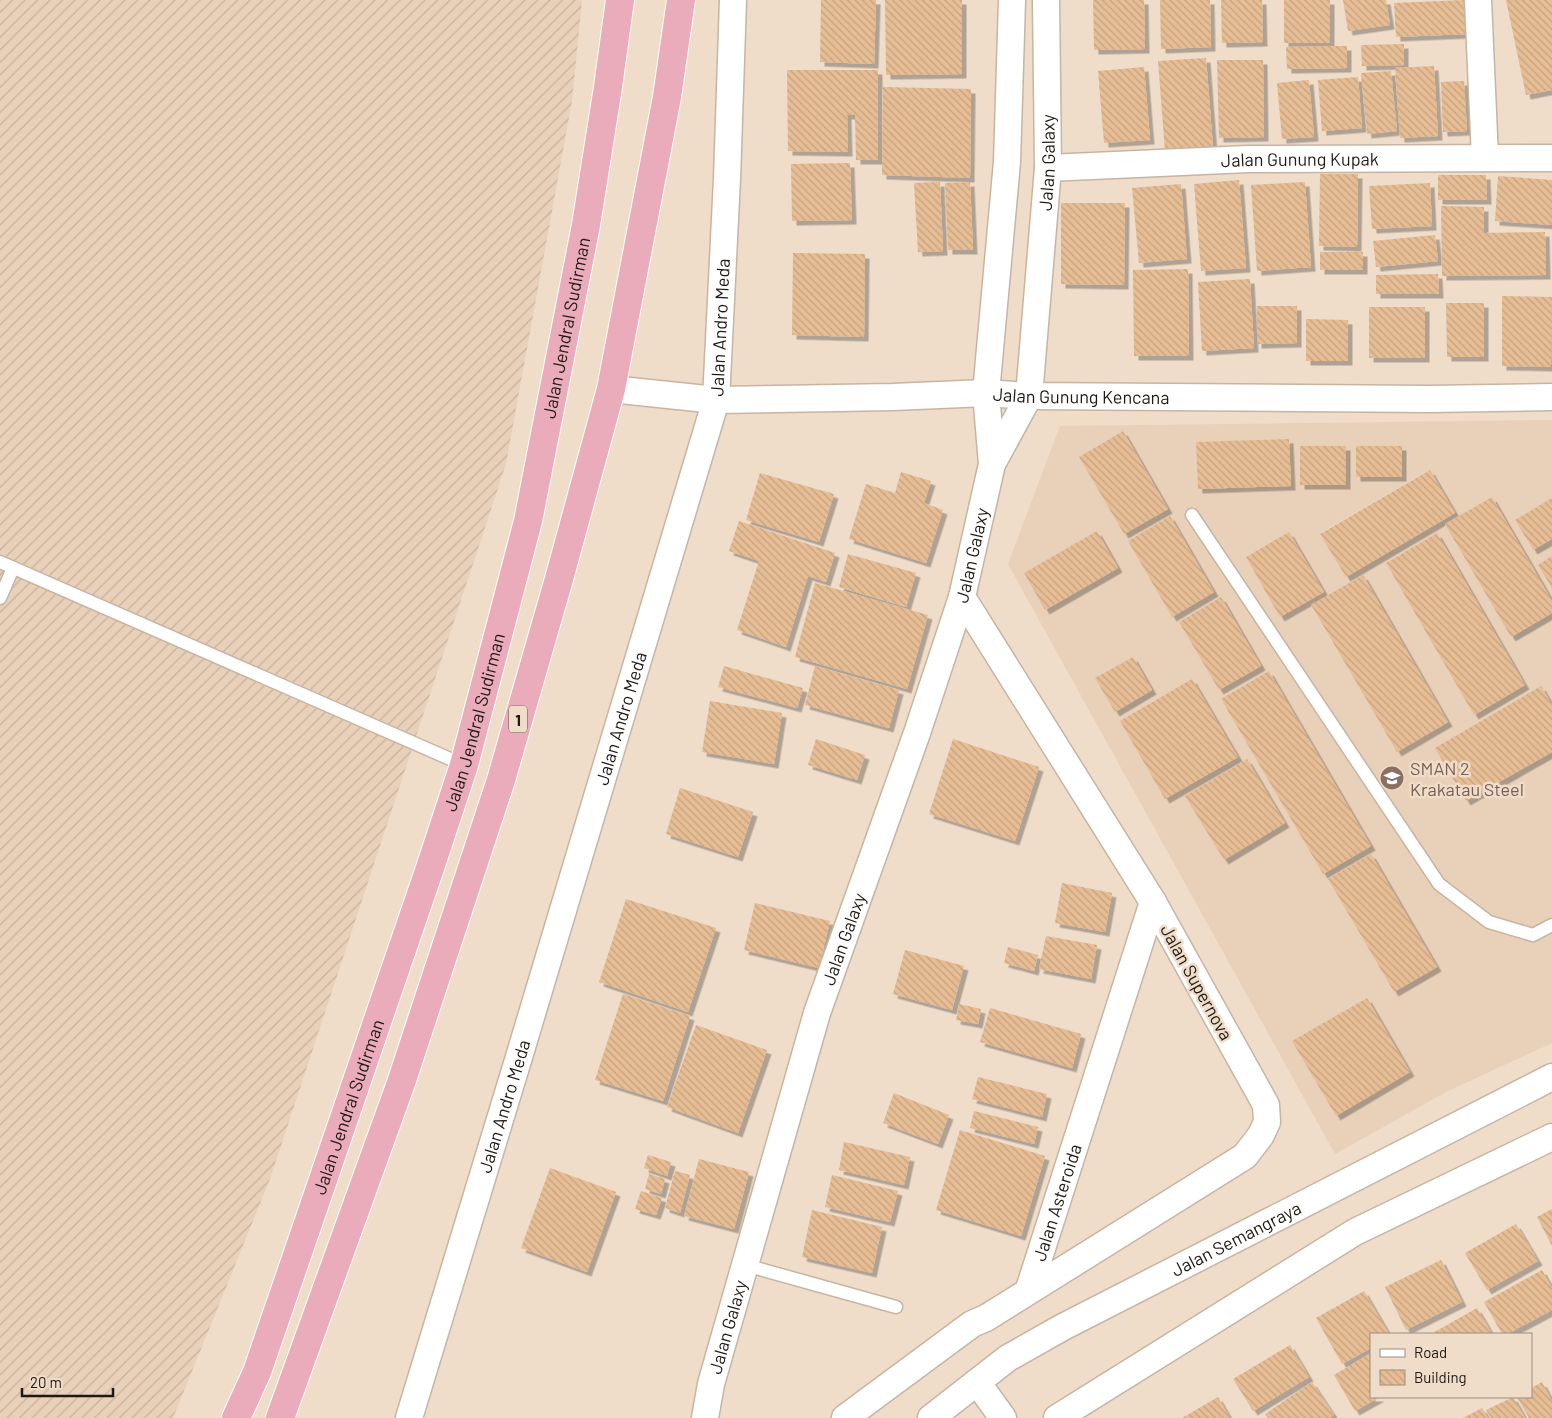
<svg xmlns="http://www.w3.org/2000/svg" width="1552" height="1418" font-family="Barlow,sans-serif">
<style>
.built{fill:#e9d0b9;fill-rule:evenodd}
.industrial{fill:url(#industrial-furrows)}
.building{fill:url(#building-back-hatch);filter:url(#shadow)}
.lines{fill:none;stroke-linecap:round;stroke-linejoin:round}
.service-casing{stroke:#c7b5a3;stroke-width:15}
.minor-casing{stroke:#c7b5a3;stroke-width:29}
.trunk-casing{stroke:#fff;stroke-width:30}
.service{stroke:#fff;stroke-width:12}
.minor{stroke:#fff;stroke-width:26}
.trunk{stroke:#eaacbb;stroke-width:28}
.labels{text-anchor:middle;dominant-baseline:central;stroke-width:5;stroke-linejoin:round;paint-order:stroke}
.shield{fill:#efdcc9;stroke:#5d5449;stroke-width:1}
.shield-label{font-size:16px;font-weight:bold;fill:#1f1912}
.street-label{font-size:18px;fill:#1f1912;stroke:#efdcc9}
.education-label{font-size:18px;fill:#785e54;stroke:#efdcc9;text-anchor:start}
</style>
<defs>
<pattern id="industrial-furrows" width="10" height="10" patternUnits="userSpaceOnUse" patternTransform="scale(1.25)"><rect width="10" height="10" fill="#e9d0b9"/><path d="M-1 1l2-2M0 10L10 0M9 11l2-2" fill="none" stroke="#c7b29e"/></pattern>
<pattern id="building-back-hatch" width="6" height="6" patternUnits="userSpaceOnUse" patternTransform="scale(1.25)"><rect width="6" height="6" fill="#e6bd94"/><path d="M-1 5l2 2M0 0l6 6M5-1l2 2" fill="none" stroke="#c5a27f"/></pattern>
<filter id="shadow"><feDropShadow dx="4.5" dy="4.5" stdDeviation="0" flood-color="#0004"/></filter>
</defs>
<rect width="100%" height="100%" fill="#efdcc9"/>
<path class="built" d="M 1552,420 L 1552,498 L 1515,520 L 1532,550 L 1552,539 L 1552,601 L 1492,497 L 1446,524 L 1511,637 L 1552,613 L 1552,705 L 1541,686 L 1436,748 L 1466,801 L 1552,752 L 1552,1043 L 1448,1091 L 1335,1154 L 1008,564 L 1060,426 ZM 1123,431 L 1168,509 L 1124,534 L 1079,457 ZM 1289,439 L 1291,486 L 1198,489 L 1197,442 ZM 1300,446 L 1346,446 L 1346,485 L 1300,485 ZM 1356,446 L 1402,446 L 1402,477 L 1356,477 ZM 1429,470 L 1455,513 L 1346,577 L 1320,533 ZM 1170,516 L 1214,592 L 1172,617 L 1128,541 ZM 1097,531 L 1118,568 L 1046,610 L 1024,574 ZM 1289,533 L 1281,617 L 1246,557 ZM 1437,533 L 1525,685 L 1475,715 L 1386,563 ZM 1363,576 L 1448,722 L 1397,752 L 1311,606 ZM 1221,597 L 1261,666 L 1219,690 L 1179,622 ZM 1133,657 L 1152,690 L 1115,712 L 1096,678 ZM 1270,672 L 1371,846 L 1323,874 L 1221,699 ZM 1371,855 L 1437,967 L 1394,992 L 1328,879 ZM 1367,998 L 1409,1072 L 1336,1115 L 1293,1041 Z"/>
<polygon class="industrial" points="0,0 582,0 572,101 506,464 270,1179 173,1418 0,1418"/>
<g class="building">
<polygon points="821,0 876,0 874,64 820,62"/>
<polygon points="885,0 962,0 962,74 886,75"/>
<polygon points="1093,0 1144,0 1145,49 1094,50"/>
<polygon points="1160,0 1210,0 1211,47 1161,49"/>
<polygon points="1221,0 1262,0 1263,42 1222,43"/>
<rect x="1284" y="0" width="46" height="43"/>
<polygon points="1343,0 1386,0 1390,25 1348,31"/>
<polygon points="1464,0 1466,34 1396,37 1394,3"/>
<polygon points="1506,0 1552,0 1552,90 1526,95"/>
<polygon points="1404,44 1404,65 1362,66 1361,45"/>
<polygon points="1347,46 1347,68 1287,69 1286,47"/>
<polygon points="1206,58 1213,148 1165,151 1158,61"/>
<polygon points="1217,60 1263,60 1264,137 1219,138"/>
<polygon points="1434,66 1438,136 1400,138 1395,68"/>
<polygon points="1144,67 1150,140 1104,143 1098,71"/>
<polygon points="787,70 878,70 878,160 856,160 855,115 847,115 848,152 788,151"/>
<polygon points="1391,71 1397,131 1367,134 1361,73"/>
<polygon points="1358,77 1362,128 1322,131 1318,80"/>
<polygon points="1309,80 1314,137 1282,139 1277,83"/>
<polygon points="1464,81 1467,131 1443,132 1441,82"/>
<polygon points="883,87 971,89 970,178 882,175"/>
<polygon points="850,163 852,220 792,221 791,164"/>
<polygon points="1320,174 1358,174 1357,247 1319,246"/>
<polygon points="1438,175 1486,175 1487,200 1438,200"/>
<polygon points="1498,176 1552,180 1552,225 1495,221"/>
<polygon points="1239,180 1246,268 1201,271 1194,184"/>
<polygon points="940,182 943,251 918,252 914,183"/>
<polygon points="970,182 973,250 948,250 945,183"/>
<polygon points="1305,182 1311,267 1257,271 1251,185"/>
<polygon points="1430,183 1432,226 1372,229 1369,186"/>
<polygon points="1181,184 1187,259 1139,263 1132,188"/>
<polygon points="1061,203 1125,203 1124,285 1061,284"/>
<polygon points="1441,206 1484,207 1484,233 1545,232 1546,275 1442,276"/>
<polygon points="1435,235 1438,261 1376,267 1373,241"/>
<rect x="1320" y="252" width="43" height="18"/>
<polygon points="793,253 865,254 864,337 792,335"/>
<polygon points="1188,269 1189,356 1134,356 1133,270"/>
<polygon points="1438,274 1439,294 1376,294 1376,275"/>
<polygon points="1250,279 1254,348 1202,351 1198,282"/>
<polygon points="1502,296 1552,297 1551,367 1502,366"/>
<polygon points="1446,303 1484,303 1484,357 1447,357"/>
<polygon points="1257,306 1297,306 1297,343 1257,344"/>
<rect x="1369" y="307" width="56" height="51"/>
<polygon points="1306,319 1348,320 1348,361 1306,361"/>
<polygon points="1123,431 1168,509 1124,534 1079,457"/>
<polygon points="1289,439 1291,486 1198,489 1196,442"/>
<rect x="1300" y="446" width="46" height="39"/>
<rect x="1356" y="446" width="46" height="31"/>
<polygon points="1430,470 1455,513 1346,577 1320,534"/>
<polygon points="901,472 931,481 924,503 943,510 926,563 849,539 866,484 895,493"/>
<polygon points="760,473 834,494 819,542 746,520"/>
<polygon points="1492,497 1552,601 1552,613 1511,637 1445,524"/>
<polygon points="1552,498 1552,539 1533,550 1515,520"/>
<polygon points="1170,516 1214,592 1172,617 1128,541"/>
<polygon points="739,521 835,553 826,582 808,576 786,647 737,630 759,561 729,551"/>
<polygon points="1097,531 1118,568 1045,610 1024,573"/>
<polygon points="1289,532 1324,592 1280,617 1246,557"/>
<polygon points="1437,533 1525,685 1474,715 1386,563"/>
<polygon points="848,554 916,573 906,607 839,587"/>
<polygon points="1552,556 1552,588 1538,565"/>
<polygon points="1363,575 1448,722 1397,752 1311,605"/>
<polygon points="815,583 928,615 907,689 795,657"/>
<polygon points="1221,597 1261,666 1219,690 1179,622"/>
<polygon points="1133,657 1152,690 1115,712 1095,678"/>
<polygon points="724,666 803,688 797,708 718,687"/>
<polygon points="815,666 899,690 889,728 805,705"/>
<polygon points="1269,671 1371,846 1323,874 1221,699"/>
<polygon points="1192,679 1238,757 1165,799 1120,721"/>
<polygon points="1541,686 1552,705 1552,752 1466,801 1435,748"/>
<polygon points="710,701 782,713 774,764 702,752"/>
<polygon points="816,739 865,755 857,780 808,765"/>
<polygon points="953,739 1039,767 1015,841 929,814"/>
<polygon points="1247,759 1285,823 1224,860 1185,796"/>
<polygon points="680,788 753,812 738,857 666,834"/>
<polygon points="1371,854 1437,967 1394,992 1328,879"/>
<polygon points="1062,883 1112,893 1105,932 1055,923"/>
<polygon points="626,899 716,928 688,1012 599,982"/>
<polygon points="755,903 830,921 819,968 744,950"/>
<polygon points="1046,936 1097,945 1091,979 1039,969"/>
<polygon points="1008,947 1038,955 1034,971 1004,963"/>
<polygon points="905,950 964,966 952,1010 893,994"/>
<polygon points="623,994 690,1016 663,1101 595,1080"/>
<polygon points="1367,998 1410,1072 1336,1116 1292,1041"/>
<polygon points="959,1004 981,1009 978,1024 956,1020"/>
<polygon points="990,1008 1081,1034 1072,1068 980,1042"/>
<polygon points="696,1025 767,1050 738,1133 667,1107"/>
<polygon points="978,1077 1047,1094 1042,1117 972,1099"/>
<polygon points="894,1093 949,1115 938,1144 883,1123"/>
<polygon points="974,1111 1038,1127 1034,1144 970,1128"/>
<polygon points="960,1130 1045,1156 1021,1236 936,1210"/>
<polygon points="844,1142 910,1157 904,1185 839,1170"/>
<polygon points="648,1155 671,1162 667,1176 644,1168"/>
<polygon points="699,1159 749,1172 734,1229 684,1216"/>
<polygon points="550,1168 616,1192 587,1272 521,1248"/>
<polygon points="675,1171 690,1175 680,1213 665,1208"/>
<polygon points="649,1174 665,1179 661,1194 645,1189"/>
<polygon points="832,1175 898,1191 890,1222 825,1207"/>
<polygon points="641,1191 662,1198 656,1215 635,1209"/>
<polygon points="1552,1209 1552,1246 1537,1217"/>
<polygon points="812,1210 882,1227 872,1273 802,1257"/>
<polygon points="1516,1224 1538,1261 1487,1290 1465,1253"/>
<polygon points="1441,1260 1462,1302 1406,1330 1385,1287"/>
<polygon points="1542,1270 1552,1288 1552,1310 1507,1334 1502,1334 1484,1302"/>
<polygon points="1364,1291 1389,1334 1371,1334 1371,1348 1342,1364 1316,1318"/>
<polygon points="1477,1308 1492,1334 1431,1334"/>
<polygon points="1290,1345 1309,1377 1253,1411 1233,1379"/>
<polygon points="1371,1353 1371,1397 1380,1397 1355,1411 1334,1375"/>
<polygon points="1312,1382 1334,1415 1329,1418 1268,1418 1265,1414"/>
<polygon points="1542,1382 1552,1401 1552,1418 1529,1418 1517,1397 1531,1397 1531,1388"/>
<polygon points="1218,1397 1230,1418 1182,1418"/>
<polygon points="1513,1397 1525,1418 1491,1418 1486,1410"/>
<polygon points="1482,1408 1488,1418 1463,1418"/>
</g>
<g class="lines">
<defs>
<g id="service">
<polyline points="1192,515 1439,884 1489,922 1533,935 1552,925"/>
<polyline points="0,562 464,765"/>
<polyline points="0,598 13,568"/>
<polyline points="745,1265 896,1307"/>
</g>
<g id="minor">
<polyline points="1478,0 1485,158"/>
<path id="s1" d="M 1048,168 L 1248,159 L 1552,158"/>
<path id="s2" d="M 611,389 L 716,400 L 893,397 L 986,393 L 1029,396 L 1429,399 L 1552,397"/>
<polyline points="992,464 986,393 1007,162 1012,0"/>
<path id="s3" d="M 1029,1289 L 1153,902"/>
<polyline points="977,1382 1003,1418"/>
<path id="s4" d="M 409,1418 L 519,1057 L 716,400 L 727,179 L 733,0"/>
<path id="s5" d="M 705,1418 L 711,1384 L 817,1013 L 917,733 L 962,597 L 992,464 L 1029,396 L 1048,168 L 1046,0"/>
<polyline points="845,1418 972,1324 986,1318 1245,1156 1261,1135 1267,1122 1266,1105 1153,902 962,597"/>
<path id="s6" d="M 931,1418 L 1008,1358 L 1063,1327 L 1552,1077"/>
<polyline points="1057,1418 1355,1232 1552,1137"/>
</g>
<g id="trunk">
<path id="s7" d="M 236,1418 L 257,1372 L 430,868 L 464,765 L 528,521 L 586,225 L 608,87 L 620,0"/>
<polyline points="280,1418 401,1083 501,780 559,579 611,389 667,97 681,0"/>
</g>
</defs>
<use href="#service" class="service-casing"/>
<use href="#minor" class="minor-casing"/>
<use href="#trunk" class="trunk-casing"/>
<use href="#service" class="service"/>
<use href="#minor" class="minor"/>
<use href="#trunk" class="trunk"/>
</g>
<defs>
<symbol id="school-disc" viewBox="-11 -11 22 22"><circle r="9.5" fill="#8d6e63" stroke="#efdcc9"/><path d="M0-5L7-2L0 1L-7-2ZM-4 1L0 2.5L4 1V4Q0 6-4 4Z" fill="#fff"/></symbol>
</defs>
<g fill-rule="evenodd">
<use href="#school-disc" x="1378" y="764" width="28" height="28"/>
</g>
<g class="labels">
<rect class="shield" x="509" y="705.5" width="18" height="27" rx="4"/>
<g class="shield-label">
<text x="518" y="719">1</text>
</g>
<g class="street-label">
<text stroke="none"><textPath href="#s1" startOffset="252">Jalan Gunung Kupak</textPath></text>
<text stroke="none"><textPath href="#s5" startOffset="1309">Jalan Galaxy</textPath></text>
<text stroke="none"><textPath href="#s7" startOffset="1141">Jalan Jendral Sudirman</textPath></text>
<text stroke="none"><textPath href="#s4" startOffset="1136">Jalan Andro Meda</textPath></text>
<text stroke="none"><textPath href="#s2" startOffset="471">Jalan Gunung Kencana</textPath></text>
<text stroke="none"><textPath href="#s5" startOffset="904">Jalan Galaxy</textPath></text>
<text stroke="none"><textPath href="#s4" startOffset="731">Jalan Andro Meda</textPath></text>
<text stroke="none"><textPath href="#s7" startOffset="736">Jalan Jendral Sudirman</textPath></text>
<text stroke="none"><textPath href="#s5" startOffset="499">Jalan Galaxy</textPath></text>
<text transform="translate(1197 982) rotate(61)">Jalan Supernova</text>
<text stroke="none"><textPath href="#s4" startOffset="326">Jalan Andro Meda</textPath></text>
<text stroke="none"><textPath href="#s7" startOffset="331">Jalan Jendral Sudirman</textPath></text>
<text stroke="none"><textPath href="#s3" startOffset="91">Jalan Asteroida</textPath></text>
<text stroke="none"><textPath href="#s6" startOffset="355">Jalan Semangraya</textPath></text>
<text stroke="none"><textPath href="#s5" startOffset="94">Jalan Galaxy</textPath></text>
</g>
<g class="education-label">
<text x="1410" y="768">SMAN 2<tspan x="1410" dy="21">Krakatau Steel</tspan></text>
</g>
</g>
<rect x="1370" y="1333" width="162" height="65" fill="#efdcc9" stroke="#9c8e80"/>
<rect x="1380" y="1349" width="25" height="8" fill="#ffffff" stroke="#9c8e80"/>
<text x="1414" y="1358" font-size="15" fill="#1f1912">Road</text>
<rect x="1380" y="1370" width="25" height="15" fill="url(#building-back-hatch)" stroke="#9c8e80"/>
<text x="1414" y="1383" font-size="15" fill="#1f1912">Building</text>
<path d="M22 1388v8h91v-8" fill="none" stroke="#1f1912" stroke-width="2.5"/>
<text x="30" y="1388" font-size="15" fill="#1f1912" stroke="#efdcc9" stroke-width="4" paint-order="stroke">20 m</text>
</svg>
